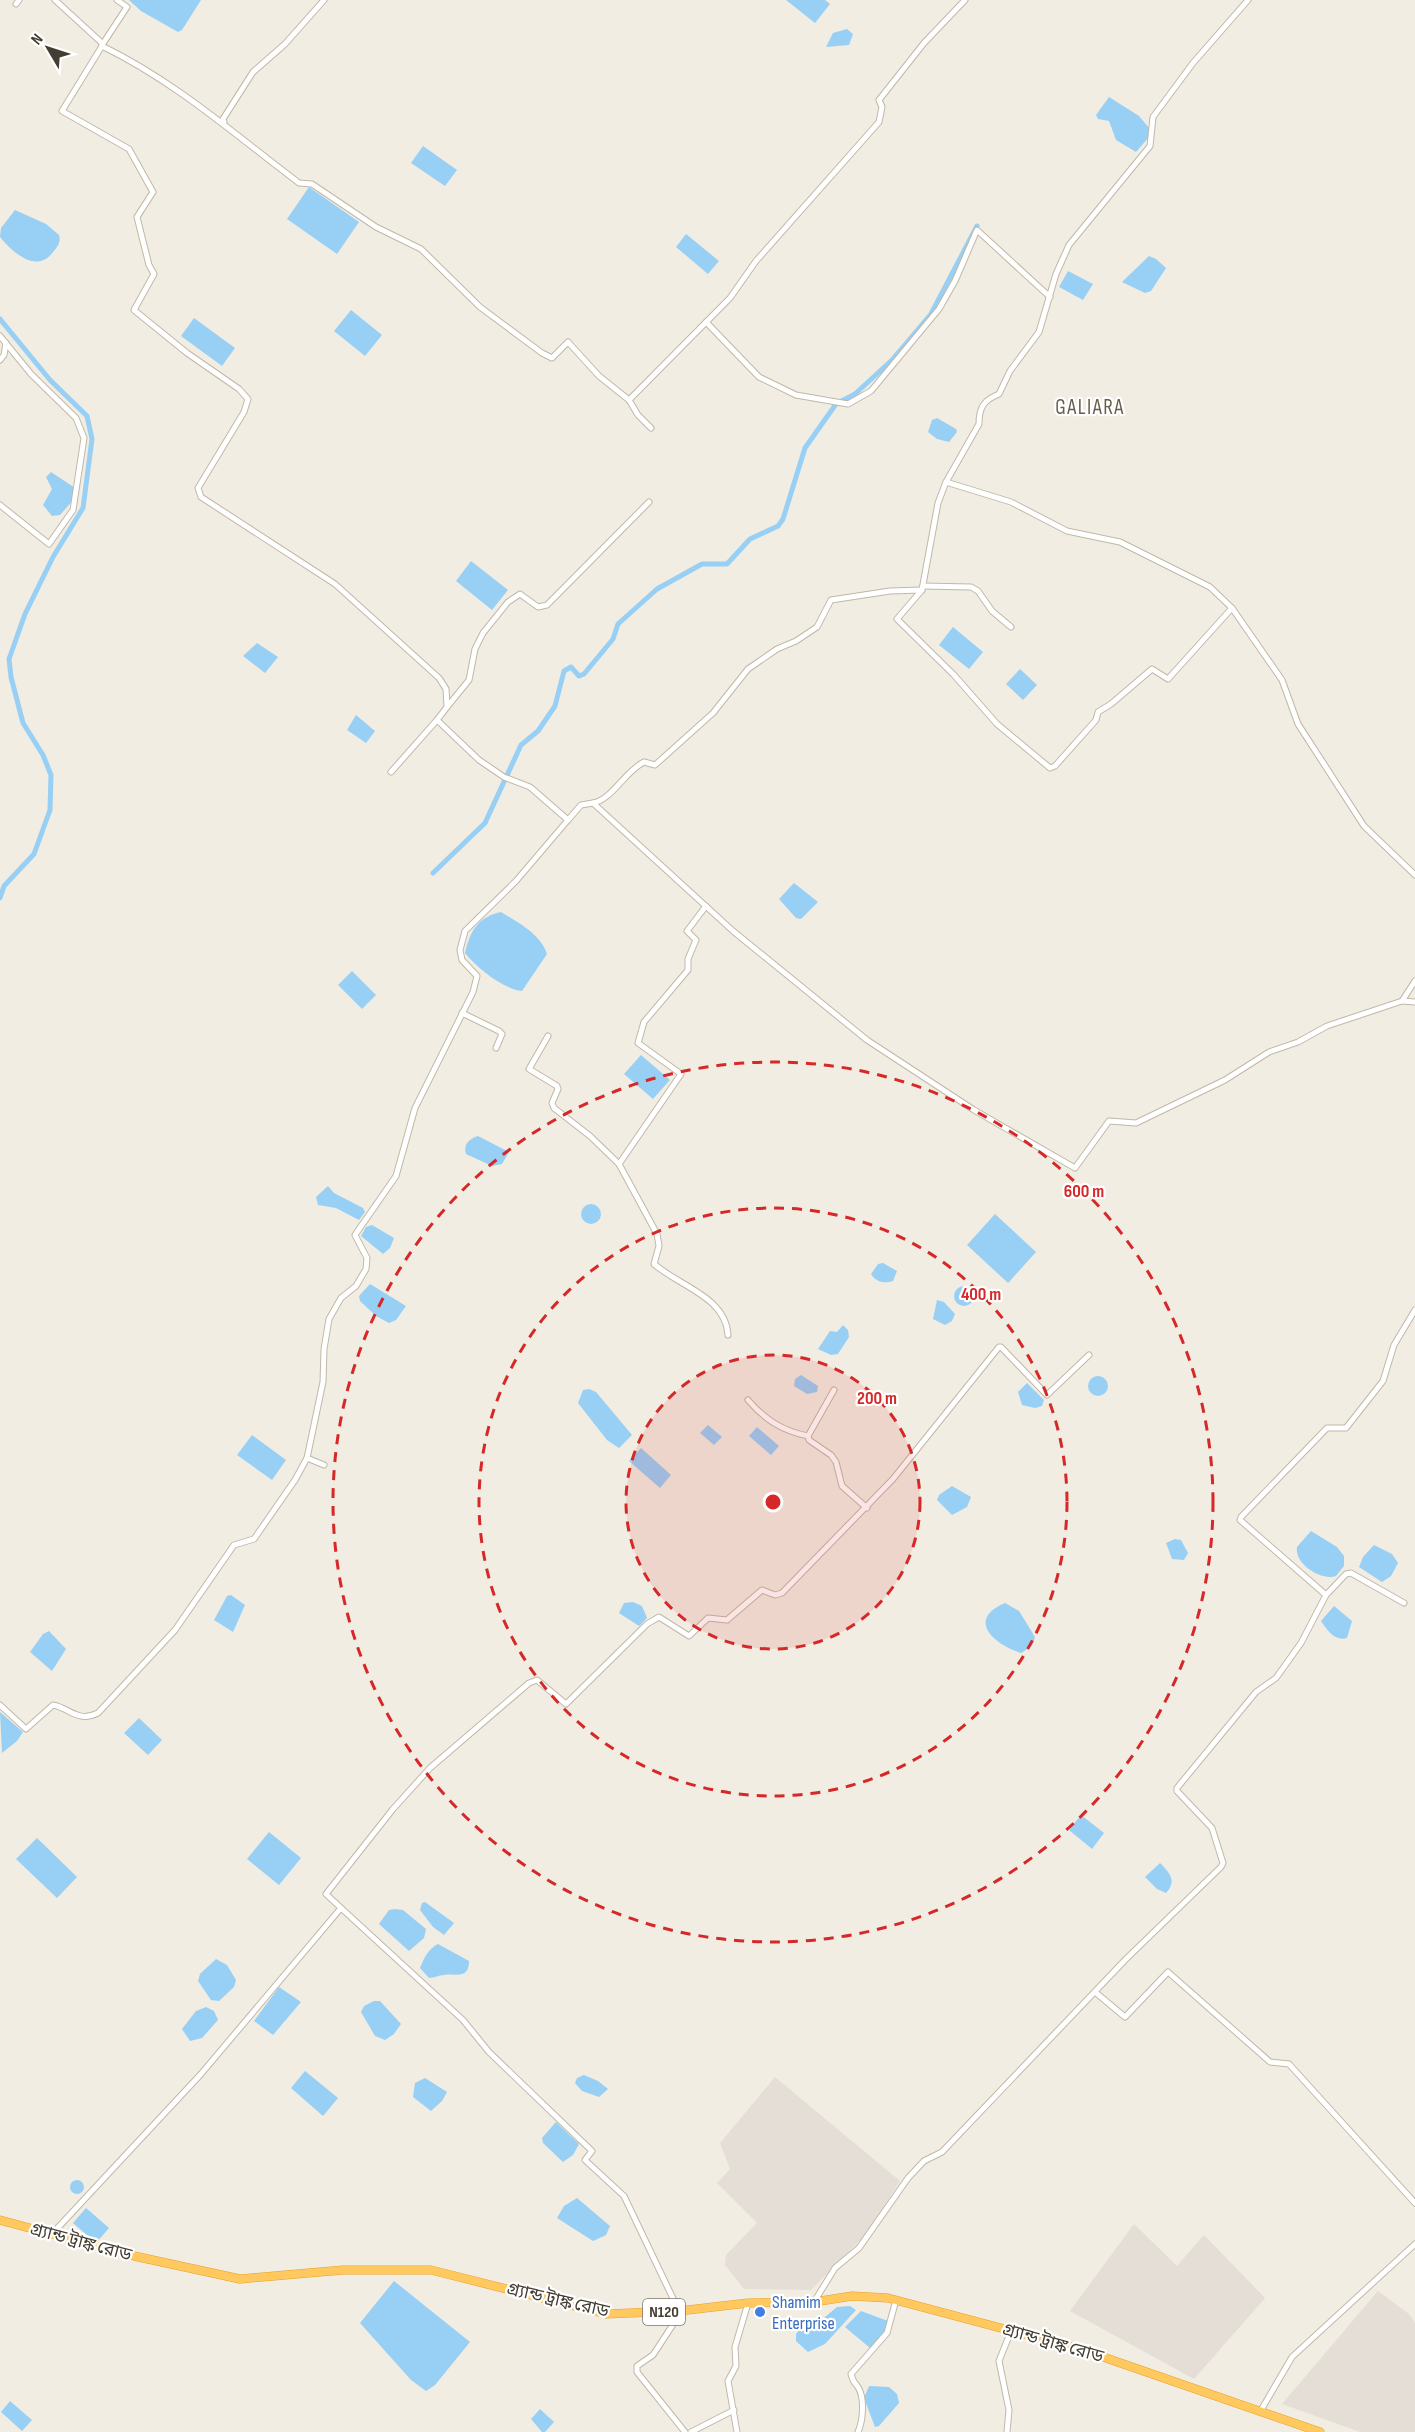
<svg xmlns="http://www.w3.org/2000/svg" width="1415" height="2432" font-family="'Sofia Sans Condensed','Noto Sans Bengali',sans-serif">
<style>
.industrial{fill:#e4ded7}
.water{fill:#98cff5}
.lines{fill:none;stroke-linecap:round;stroke-linejoin:round}
.canal{stroke:#98cff5;stroke-width:5}
.minor-casing{stroke:#c1b8a7;stroke-width:7}
.highway-casing{stroke:#e79f26;stroke-width:9}
.minor{stroke:#fff;stroke-width:5}
.highway{stroke:#ffc960;stroke-width:8}
.ring{fill:none;stroke:#d62828;stroke-width:3;stroke-dasharray:10 8}
.shop-dot{fill:#3f7fe0;stroke:#fff;stroke-width:2}
.labels{text-anchor:middle;dominant-baseline:central;stroke-width:4.5;stroke-linejoin:round;paint-order:stroke}
.shield{fill:#fff;stroke:#7c7770;stroke-width:1.5}
.shield-label{font-size:16px;font-weight:bold;fill:#443d32}
.street-label{font-size:18px;fill:#443d32;stroke:#fff}
.shop-label{font-size:18px;fill:#366cbe;stroke:#fff;text-anchor:start}
.quarter-label{font-size:21px;letter-spacing:1.5px;fill:#675b49;stroke:#fff}
.centre{fill:#d62828;stroke:#fff;stroke-width:3}
.ring-label{font-size:18px;text-anchor:middle;font-weight:bold;fill:#d62828;stroke:#fff;stroke-width:4.5;stroke-linejoin:round;paint-order:stroke}
</style>
<rect width="100%" height="100%" fill="#f2ede2"/>
<g class="industrial">
<polygon points="775,2077 900,2181 867,2233 811,2290 744,2289 725,2265 726,2255 757,2223 717,2183 730,2169 720,2143"/>
<polygon points="1134,2224 1177,2266 1204,2235 1265,2298 1194,2379 1070,2311"/>
<polygon points="1378,2291 1409,2314 1415,2323 1415,2432 1360,2432 1282,2404"/>
</g>
<g class="water">
<polygon points="129,0 201,0 182,30 178,32 141,11"/>
<polygon points="786,0 825,0 830,4 815,23"/>
<polygon points="847,29 853,34 849,45 826,47 833,33"/>
<polygon points="1109,97 1139,116 1150,129 1149,137 1136,152 1116,140 1109,121 1098,119 1096,115"/>
<polygon points="423,146 457,170 445,186 411,163"/>
<polygon points="309,187 359,222 337,254 287,219"/>
<path d="M 15,210 L 46,224 L 59,235 C 61,242 58,246 53,252 C 37,274 13,253 0,237 L 1,228 Z"/>
<polygon points="686,234 719,261 708,274 676,247"/>
<polygon points="1149,256 1156,259 1166,268 1151,291 1145,293 1122,282"/>
<polygon points="1068,271 1093,284 1083,300 1059,287"/>
<polygon points="351,310 382,335 365,356 334,331"/>
<polygon points="194,318 235,348 222,366 181,336"/>
<polygon points="937,418 956,429 957,432 949,442 937,439 928,432 932,420"/>
<polygon points="51,472 75,488 74,499 60,515 52,516 43,505 52,489 46,477"/>
<polygon points="471,561 508,590 492,610 456,581"/>
<polygon points="953,627 983,652 969,669 939,645"/>
<polygon points="257,643 278,657 265,673 243,656"/>
<polygon points="1020,669 1037,685 1023,700 1006,684"/>
<polygon points="356,715 375,731 366,743 347,730"/>
<polygon points="794,883 818,902 801,919 796,918 779,899"/>
<path d="M 501,912 C 517,922 541,934 547,954 L 522,991 C 503,989 477,968 465,953 C 470,931 478,917 501,912 Z"/>
<polygon points="352,971 376,995 362,1009 338,985"/>
<polygon points="641,1055 670,1080 653,1099 624,1074"/>
<path d="M 478,1136 L 509,1152 L 502,1164 L 492,1166 L 466,1154 C 463,1144 469,1139 478,1136 Z"/>
<polygon points="328,1186 334,1193 363,1208 365,1212 359,1220 336,1208 318,1205 316,1197"/>
<circle cx="591" cy="1214" r="10"/>
<polygon points="995,1214 1036,1252 1008,1283 967,1245"/>
<polygon points="372,1225 394,1238 390,1248 383,1254 361,1236 366,1227"/>
<path d="M 883,1263 L 897,1271 L 893,1281 C 884,1284 876,1282 871,1274 L 878,1264 Z"/>
<polygon points="370,1284 406,1306 396,1320 389,1323 376,1316 360,1301 359,1296"/>
<circle cx="964" cy="1296" r="10"/>
<polygon points="937,1300 944,1302 955,1314 952,1321 945,1325 933,1319"/>
<polygon points="843,1325 848,1330 849,1337 838,1354 831,1355 818,1349 830,1331 837,1332"/>
<polygon points="801,1375 818,1386 817,1392 807,1394 794,1386 795,1379"/>
<circle cx="1098" cy="1386" r="10"/>
<polygon points="1027,1383 1044,1400 1042,1406 1035,1408 1022,1405 1018,1392"/>
<polygon points="589,1389 596,1392 632,1435 619,1448 607,1440 578,1403 583,1390"/>
<polygon points="708,1425 722,1437 714,1445 700,1433"/>
<polygon points="757,1427 779,1446 771,1455 749,1436"/>
<polygon points="252,1435 286,1460 272,1480 237,1455"/>
<polygon points="641,1448 671,1475 660,1488 629,1461"/>
<polygon points="952,1486 971,1497 967,1507 952,1515 937,1500 939,1495"/>
<path d="M 1311,1531 L 1337,1547 L 1344,1556 L 1344,1566 L 1336,1576 C 1321,1581 1294,1564 1297,1547 Z"/>
<polygon points="1175,1539 1181,1540 1188,1553 1184,1560 1172,1559 1166,1543"/>
<polygon points="1374,1545 1392,1554 1398,1563 1391,1576 1382,1582 1359,1567 1363,1557"/>
<polygon points="231,1595 245,1605 233,1632 214,1620 227,1596"/>
<polygon points="633,1602 642,1606 647,1618 639,1626 619,1613 624,1603"/>
<path d="M 1005,1603 L 1019,1611 L 1035,1637 L 1032,1646 L 1021,1653 C 995,1645 965,1620 1005,1603 Z"/>
<path d="M 1334,1606 L 1352,1621 L 1347,1638 C 1335,1642 1327,1630 1321,1621 Z"/>
<polygon points="49,1631 66,1649 52,1671 30,1652 43,1634"/>
<polygon points="0,1712 23,1732 17,1741 2,1753"/>
<polygon points="139,1718 162,1740 148,1755 124,1733"/>
<polygon points="1081,1815 1104,1833 1092,1849 1069,1830"/>
<polygon points="269,1832 301,1858 279,1885 247,1859"/>
<polygon points="37,1838 77,1877 57,1898 16,1859"/>
<path d="M 1160,1863 C 1170,1873 1177,1881 1166,1893 L 1157,1889 L 1145,1877 Z"/>
<polygon points="425,1902 454,1923 444,1935 433,1927 420,1910 422,1903"/>
<polygon points="395,1909 403,1910 426,1929 424,1938 409,1951 379,1924 389,1910"/>
<path d="M 438,1944 L 469,1961 C 469,1980 455,1973 444,1975 C 438,1975 435,1978 429,1978 L 420,1968 C 424,1958 428,1949 438,1944 Z"/>
<polygon points="216,1959 227,1965 236,1980 234,1987 219,2001 211,2000 198,1981 200,1974"/>
<polygon points="279,1987 301,2002 273,2035 254,2021"/>
<polygon points="374,2001 380,2001 401,2024 394,2034 385,2040 375,2036 361,2012 364,2006"/>
<polygon points="206,2007 214,2011 218,2020 202,2038 190,2041 182,2029 196,2011"/>
<polygon points="305,2071 338,2098 323,2116 291,2088"/>
<polygon points="584,2075 598,2081 608,2089 599,2097 582,2091 575,2083 577,2078"/>
<polygon points="425,2078 447,2092 442,2101 431,2111 413,2097 415,2083"/>
<polygon points="556,2122 579,2144 573,2155 563,2162 543,2143 542,2138"/>
<circle cx="77" cy="2187" r="7"/>
<polygon points="577,2198 610,2226 606,2235 593,2241 557,2218 564,2206"/>
<polygon points="86,2208 109,2228 96,2243 73,2223"/>
<polygon points="394,2281 470,2342 435,2385 426,2391 411,2380 360,2323"/>
<polygon points="850,2306 856,2310 825,2344 808,2352 796,2341 796,2334 802,2327 819,2322 837,2307"/>
<polygon points="861,2311 888,2321 885,2331 870,2348 845,2327"/>
<polygon points="869,2386 889,2387 897,2394 899,2403 879,2426 875,2427 864,2398"/>
<polygon points="10,2401 32,2420 22,2431 1,2412"/>
<polygon points="540,2409 554,2422 545,2432 542,2432 531,2419"/>
</g>
<g class="lines">
<g class="canal">
<polyline points="0,319 50,380 87,416 92,439 83,508 53,557 25,614 9,659 11,677 23,723 43,755 51,775 50,810 34,854 4,886 0,898"/>
<polyline points="433,873 485,823 521,745 538,731 555,706 564,671 571,667 579,676 584,674 613,639 618,624 657,589 702,564 727,564 750,539 778,526 783,519 805,448 836,404 855,394 892,360 931,314 977,226"/>
</g>
<defs>
<g id="minor">
<polyline points="55,0 102,43"/>
<polyline points="16,4 19,0"/>
<polyline points="102,45 127,7 117,0"/>
<polyline points="224,122 223,119 253,72 285,44 324,0"/>
<polyline points="706,322 759,377 796,395 848,404 871,391 939,309 955,281 977,230 1050,297"/>
<polyline points="0,336 31,374 76,418 84,438 73,510 49,544 0,505"/>
<polyline points="0,360 4,355 6,343"/>
<polyline points="629,400 638,415 651,428"/>
<polyline points="946,482 1011,502 1067,531 1120,542 1210,587 1232,608 1282,680 1298,724 1364,826 1415,875"/>
<polyline points="923,586 971,587 978,591 992,611 1011,627"/>
<path d="M 1232,608 L 1168,679 L 1152,669 L 1111,704 L 1098,712 L 1096,720 L 1055,766 L 1050,768 L 997,724 L 954,675 L 897,619 L 922,590 L 938,503 L 946,482 L 979,424 C 979,407 984,400 999,394 L 1010,371 L 1039,332 L 1056,274 L 1069,245 L 1150,146 L 1153,117 L 1193,63 L 1248,0"/>
<polyline points="447,707 469,680 475,649 483,633 508,602 520,594 538,607 547,605 649,502"/>
<polyline points="391,772 437,720"/>
<path d="M 593,803 C 613,799 625,771 644,762 L 655,765 L 713,713 L 748,669 L 777,649 L 796,641 L 817,627 L 831,600 L 890,591 L 922,590"/>
<polyline points="568,820 581,805 593,803 733,931 867,1040 974,1110 1075,1168 1109,1121 1136,1123 1225,1080 1269,1052 1298,1042 1327,1026 1402,1001 1415,981"/>
<path d="M 706,906 L 687,931 L 696,940 L 688,959 L 688,970 L 644,1022 L 638,1043 L 681,1074 L 619,1164 L 657,1234 L 659,1246 L 654,1264 C 679,1286 726,1297 728,1335"/>
<polyline points="1402,1001 1415,1002"/>
<polyline points="462,1013 499,1031 502,1034 496,1048"/>
<polyline points="548,1036 529,1069 557,1086 558,1089 552,1103 554,1108 590,1136 619,1164"/>
<polyline points="834,1390 808,1436 809,1440 831,1455 836,1462 842,1486 867,1508"/>
<path d="M 748,1400 C 765,1420 783,1431 808,1436"/>
<polyline points="307,1458 324,1465"/>
<polyline points="1326,1595 1240,1520 1241,1517 1327,1428 1346,1428 1383,1381 1394,1345 1415,1310"/>
<path d="M 0,1705 L 26,1729 L 53,1705 C 70,1708 77,1723 98,1713 L 175,1630 L 234,1545 L 254,1539 L 295,1480 L 307,1458 L 323,1382 L 324,1349 L 329,1319 L 341,1298 L 356,1286 L 366,1269 L 367,1258 L 355,1235 L 396,1176 L 415,1108 L 473,992 L 477,976 L 462,960 L 460,950 L 465,931 L 516,881 L 568,820 L 530,787 L 504,777 L 479,760 L 437,720 L 447,707 L 446,689 L 439,678 L 335,584 L 201,497 L 198,488 L 244,412 L 248,399 L 239,389 L 187,353 L 134,310 L 154,274 L 149,265 L 137,217 L 153,192 L 129,149 L 62,111 L 102,46 C 176,82 234,134 299,183 L 312,184 L 376,227 L 421,249 L 480,307 L 542,353 L 552,358 L 568,342 L 599,376 L 629,400 L 730,298 L 756,261 L 879,122 L 882,107 L 879,100 L 924,43 L 965,0"/>
<polyline points="341,1908 463,2020 489,2052 592,2151 585,2160 624,2196 679,2311 672,2326 653,2355 637,2366 637,2372 685,2432"/>
<polyline points="1095,1992 1125,2017 1168,1972 1270,2062 1289,2064 1415,2203"/>
<polyline points="52,2234 201,2074 341,1908 326,1894 393,1809 430,1768 529,1683 537,1680 566,1704 647,1624 659,1617 689,1636 708,1618 727,1620 762,1590 775,1595 782,1593 893,1479 999,1347 1001,1347 1047,1395 1089,1355"/>
<polyline points="814,2302 835,2268 859,2248 908,2178 924,2161 942,2152 1126,1959 1221,1867 1223,1863 1212,1828 1177,1791 1177,1788 1256,1692 1276,1678 1301,1643 1326,1595 1346,1574 1351,1573 1404,1603"/>
<polyline points="1260,2412 1292,2357 1415,2244"/>
<polyline points="691,2432 734,2410"/>
<polyline points="737,2432 728,2381 736,2366 735,2347 748,2303"/>
<path d="M 858,2432 C 863,2421 865,2398 858,2387 C 854,2382 853,2381 851,2374 L 887,2333 L 896,2300"/>
<polyline points="1007,2432 1009,2410 999,2361 1011,2331"/>
</g>
<polyline id="highway" points="0,2220 134,2256 240,2279 343,2270 431,2270 606,2314 679,2311 748,2303 814,2302 852,2296 888,2298 1080,2349 1320,2432"/>
</defs>
<use href="#minor" class="minor-casing"/>
<use href="#highway" class="highway-casing"/>
<use href="#minor" class="minor"/>
<use href="#highway" class="highway"/>
</g>
<circle cx="773" cy="1502" r="147" fill="#d62828" fill-opacity=".12"/>
<g class="ring">
<circle cx="773" cy="1502" r="147"/>
<circle cx="773" cy="1502" r="294"/>
<circle cx="773" cy="1502" r="440"/>
</g>
<circle class="shop-dot" cx="760" cy="2312" r="6"/>
<g class="labels">
<rect class="shield" x="643" y="2299" width="42" height="26" rx="4.5"/>
<g class="shield-label">
<text x="664" y="2312">N120</text>
</g>
<g class="street-label">
<text transform="translate(81 2242) rotate(15)">গ্র্যান্ড ট্রাঙ্ক রোড</text>
<text transform="translate(558 2300) rotate(13)">গ্র্যান্ড ট্রাঙ্ক রোড</text>
<text transform="translate(1053 2343) rotate(16)">গ্র্যান্ড ট্রাঙ্ক রোড</text>
</g>
<g class="shop-label">
<text x="772" y="2302">Shamim<tspan x="772" dy="21">Enterprise</tspan></text>
</g>
<g class="quarter-label">
<text x="1090" y="407">GALIARA</text>
</g>
</g>
<circle cx="773" cy="1502" r="9" class="centre"/>
<g class="ring-label">
<text x="1084" y="1197">600 m</text>
<text x="981" y="1300">400 m</text>
<text x="877" y="1404">200 m</text>
</g>
<g transform="translate(48 48) rotate(309)" stroke="#ffffff" stroke-width="4.5" paint-order="stroke">
<path d="M0-4.5L10 22L0 15L-10 22Z" fill="#443d32"/>
<text y="-9" font-size="16" font-weight="bold" text-anchor="middle" fill="#443d32">N</text>
</g>
</svg>
